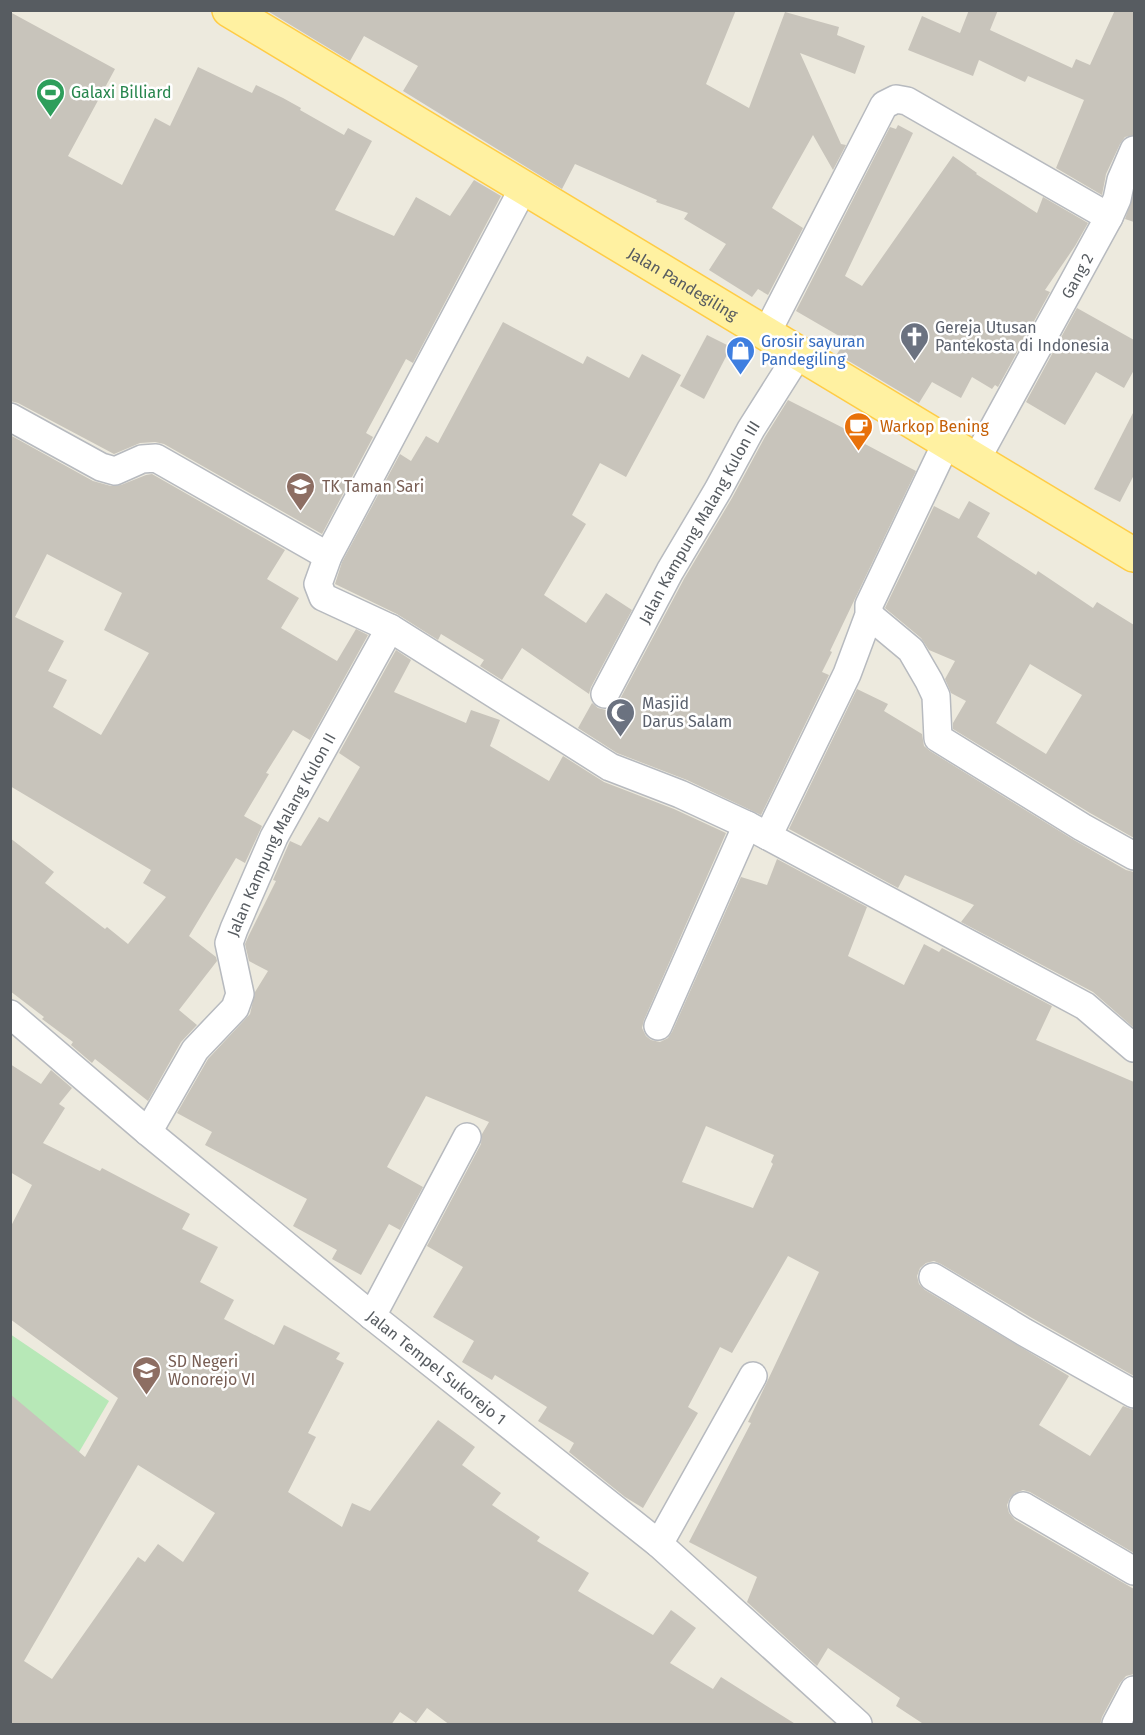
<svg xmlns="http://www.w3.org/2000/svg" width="1145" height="1735" font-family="'Fira Sans',sans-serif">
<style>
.pitch{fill:#b7e8b7}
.building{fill:#c8c4bb;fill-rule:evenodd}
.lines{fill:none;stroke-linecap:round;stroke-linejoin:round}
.minor-casing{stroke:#b7babf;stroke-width:30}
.primary-casing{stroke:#ffcc45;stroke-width:36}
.minor{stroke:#fff;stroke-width:27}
.primary{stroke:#fff1a1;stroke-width:33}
.labels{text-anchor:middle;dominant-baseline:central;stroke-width:5;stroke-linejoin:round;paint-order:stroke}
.leisure-label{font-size:16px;fill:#27864d;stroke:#fff;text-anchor:start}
.street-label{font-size:16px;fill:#575c61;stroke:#fff}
.worship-label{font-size:16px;fill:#5b616d;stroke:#fff;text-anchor:start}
.shop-label{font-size:16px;fill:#366cbe;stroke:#fff;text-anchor:start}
.food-label{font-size:16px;fill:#c56008;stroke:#fff;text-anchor:start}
.education-label{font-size:16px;fill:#785e54;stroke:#fff;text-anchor:start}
</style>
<rect width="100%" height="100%" fill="#edeade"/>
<polygon class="pitch" points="10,1334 109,1401 75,1459 11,1406"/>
<g class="building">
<polygon points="266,10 736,10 706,84 749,108 785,12 839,27 837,35 865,46 855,74 800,53 841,144 846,145 833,170 813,135 772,208 803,228 768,295 758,289 752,297 709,270 726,244 684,219 688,213 656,202 657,200 575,164 562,189 403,91 418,66 364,36 350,61"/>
<polygon points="969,10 998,10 990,30 1072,68 1076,59 1090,65 1115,10 1134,10 1134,135 1125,137 1120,144 1106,174 1102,195 1056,168 1084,100 1028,76 1025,82 979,60 973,76 908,50 922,16 960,33"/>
<polygon points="10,12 115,69 68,156 122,185 155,118 170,126 198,67 252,93 256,85 283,98 301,108 300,110 344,135 348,128 372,141 335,210 394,236 416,197 450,216 474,180 501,196 413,363 406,359 366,433 373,437 322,534 164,444 155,442 140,443 114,454 18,403 10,401"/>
<polygon points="898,125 913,133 845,276 862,286 953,156 977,173 976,174 1037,213 1043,197 1088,223 1075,246 1045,290 1050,292 998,387 995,385 992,389 972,377 961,398 932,382 919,403 837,354 846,340 796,311 890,127 896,129"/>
<polygon points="1134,192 1134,222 1125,219"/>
<polygon points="1077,308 1134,340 1134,370 1124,388 1096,372 1065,425 1026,402"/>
<polygon points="503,322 583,364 587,356 629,378 642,354 681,375 626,477 600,463 572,515 586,524 544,595 586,623 606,593 632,610 591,687 589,694 522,648 502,680 480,666 484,660 441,634 438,640 397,614 335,584 342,562 400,454 411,461 426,436 438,443"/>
<polygon points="707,335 731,347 704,399 680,386"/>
<polygon points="788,400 867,440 865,444 916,471 830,651 832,652 822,672 829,675 761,815 687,780 617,753 578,728 592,703 598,708 606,710 614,707 619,701 684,579 732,498 765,437"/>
<polygon points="1134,411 1134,475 1120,502 1094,489"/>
<path d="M 10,435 L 93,481 L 111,486 L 121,485 L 146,475 L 152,474 L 285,550 L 267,579 L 299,598 L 281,628 L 337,661 L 356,629 L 368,635 L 310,740 L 293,730 L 266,773 L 269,774 L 244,816 L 262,826 L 245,863 L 236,858 L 189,936 L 216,957 L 217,961 L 179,1010 L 197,1025 L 181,1042 L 148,1101 L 95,1059 L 92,1063 L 71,1045 L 73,1042 L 42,1019 L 44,1017 L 10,991 L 10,838 L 54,872 L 45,883 L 105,929 L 107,927 L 128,944 L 166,897 L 143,883 L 151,870 L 10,786 ZM 47,554 L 122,593 L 104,630 L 149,653 L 101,735 L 53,707 L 67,680 L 48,671 L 64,641 L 15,617 Z"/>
<path d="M 969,501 L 990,513 L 977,537 L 1036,575 L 1038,571 L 1093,608 L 1097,602 L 1134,625 L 1134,838 L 1090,813 L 953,729 L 953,723 L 966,701 L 951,693 L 945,679 L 955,661 L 929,650 L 921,638 L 885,608 L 934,506 L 959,519 ZM 1030,664 L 1082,695 L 1046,754 L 996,723 Z"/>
<path d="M 396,650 L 411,660 L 394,692 L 466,723 L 471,710 L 500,720 L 490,746 L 549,781 L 563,756 L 604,782 L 674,809 L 726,833 L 644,1020 L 642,1028 L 646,1036 L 651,1040 L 660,1042 L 668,1038 L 672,1032 L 741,877 L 767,885 L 777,859 L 867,907 L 848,956 L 904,985 L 924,944 L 939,952 L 942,948 L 1052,1006 L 1036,1040 L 1134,1082 L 1134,1376 L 1032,1318 L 941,1264 L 934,1261 L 926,1263 L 920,1268 L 917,1276 L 919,1284 L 925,1290 L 1069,1376 L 1039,1425 L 1090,1456 L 1123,1406 L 1134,1410 L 1134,1553 L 1030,1492 L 1023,1490 L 1015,1493 L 1010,1498 L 1007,1505 L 1009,1513 L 1015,1520 L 1134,1589 L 1134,1674 L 1126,1676 L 1120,1683 L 1102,1717 L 1100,1725 L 925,1725 L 896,1706 L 900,1698 L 828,1648 L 817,1666 L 747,1602 L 757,1577 L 689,1542 L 751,1423 L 748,1422 L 819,1272 L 788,1256 L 732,1353 L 720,1347 L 688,1407 L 698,1413 L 643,1508 L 625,1497 L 569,1452 L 574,1443 L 538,1421 L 547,1407 L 495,1375 L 492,1380 L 462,1362 L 474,1341 L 433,1317 L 463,1267 L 427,1246 L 481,1144 L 482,1134 L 489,1122 L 426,1096 L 387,1167 L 423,1187 L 400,1230 L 389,1224 L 361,1275 L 332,1259 L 337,1250 L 293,1226 L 307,1199 L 205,1145 L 212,1132 L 177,1113 L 208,1059 L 250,1014 L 255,992 L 268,971 L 249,961 L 245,944 L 249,935 L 276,881 L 273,880 L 290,841 L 301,846 L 319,817 L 328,822 L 360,767 L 339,753 ZM 706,1126 L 774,1155 L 771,1162 L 773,1164 L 753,1208 L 682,1182 Z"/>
<polygon points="857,689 888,704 884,711 922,734 924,746 930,751 1074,840 1126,870 1134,872 1134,1028 1093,992 961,922 974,905 905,875 898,888 789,829"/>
<path d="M 10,1064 L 41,1084 L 51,1070 L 72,1088 L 59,1104 L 65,1108 L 43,1143 L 100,1171 L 102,1168 L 190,1214 L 182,1229 L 218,1247 L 200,1282 L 234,1300 L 224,1319 L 274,1345 L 284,1325 L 340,1353 L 336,1359 L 344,1363 L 308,1433 L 316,1437 L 288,1492 L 342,1527 L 352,1503 L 370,1511 L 438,1420 L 475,1447 L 462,1465 L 501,1493 L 492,1505 L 540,1537 L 537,1541 L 589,1573 L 578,1591 L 653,1635 L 671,1610 L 696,1628 L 670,1663 L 713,1689 L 721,1677 L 797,1725 L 450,1725 L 427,1708 L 416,1723 L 400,1712 L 391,1725 L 10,1725 L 10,1394 L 85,1457 L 118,1398 L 10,1319 L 10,1228 L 32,1185 L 10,1172 ZM 138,1465 L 215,1513 L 183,1562 L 158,1544 L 145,1562 L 138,1557 L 52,1679 L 24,1661 Z"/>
</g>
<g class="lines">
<defs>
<g id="minor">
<polyline points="524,187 328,556 318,584 323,597 390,628 610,767 680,794 747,825 1085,1006 1134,1048"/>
<polyline points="766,334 884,105 896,99 907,101 1109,217"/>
<polyline points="10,417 101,467 115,471 142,459 156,458 328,556"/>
<path id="s1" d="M 976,460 L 1109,217 L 1117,199 L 1121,180 L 1134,150"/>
<polyline points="869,615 911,650 929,681 936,696 938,738 1082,827 1134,856"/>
<path id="s2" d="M 605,694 L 670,571 L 718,490 L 751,429 L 799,353"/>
<polyline points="768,836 847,674 869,615 869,605 942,452 949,444"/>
<path id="s3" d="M 10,1014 L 148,1132 L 372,1316 L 659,1544 L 858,1724"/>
<polyline points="658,1026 747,825"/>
<path id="s4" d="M 148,1132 L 195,1050 L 235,1008 L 240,994 L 229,943 L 234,929 L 274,837 L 390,628"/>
<polyline points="933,1277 1024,1332 1134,1394"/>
<polyline points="372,1316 467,1137"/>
<polyline points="1023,1506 1134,1571"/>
<polyline points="659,1544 753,1376"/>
<polyline points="1116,1724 1134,1690"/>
</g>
<g id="primary">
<path id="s5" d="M 229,10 L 1134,555"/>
</g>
</defs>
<use href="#minor" class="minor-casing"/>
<use href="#primary" class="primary-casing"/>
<use href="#minor" class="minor"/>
<use href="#primary" class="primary"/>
</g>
<defs>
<symbol id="stadium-pin" viewBox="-11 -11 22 30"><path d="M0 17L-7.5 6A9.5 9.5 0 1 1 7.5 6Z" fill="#2e9e5b" stroke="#fff"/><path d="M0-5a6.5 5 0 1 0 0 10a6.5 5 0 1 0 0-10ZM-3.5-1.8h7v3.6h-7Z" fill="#fff"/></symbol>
<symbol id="church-pin" viewBox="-11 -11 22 30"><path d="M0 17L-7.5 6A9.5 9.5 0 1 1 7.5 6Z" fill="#6b7280" stroke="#fff"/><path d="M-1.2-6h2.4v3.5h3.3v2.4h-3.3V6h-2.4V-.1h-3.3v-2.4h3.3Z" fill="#fff"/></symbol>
<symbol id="shop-pin" viewBox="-11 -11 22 30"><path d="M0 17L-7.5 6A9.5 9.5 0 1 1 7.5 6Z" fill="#3f7fe0" stroke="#fff"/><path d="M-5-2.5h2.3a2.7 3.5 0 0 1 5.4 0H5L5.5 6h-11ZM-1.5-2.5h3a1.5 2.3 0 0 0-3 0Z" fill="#fff"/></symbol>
<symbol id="cafe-pin" viewBox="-11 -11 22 30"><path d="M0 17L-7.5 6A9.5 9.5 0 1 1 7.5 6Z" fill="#e8710a" stroke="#fff"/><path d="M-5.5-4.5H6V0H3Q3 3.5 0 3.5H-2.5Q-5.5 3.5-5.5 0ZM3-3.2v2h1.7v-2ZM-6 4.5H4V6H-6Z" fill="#fff"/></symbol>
<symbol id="school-pin" viewBox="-11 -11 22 30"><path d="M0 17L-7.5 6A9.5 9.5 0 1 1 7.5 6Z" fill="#8d6e63" stroke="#fff"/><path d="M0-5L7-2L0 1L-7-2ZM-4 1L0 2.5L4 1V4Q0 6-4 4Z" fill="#fff"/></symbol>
<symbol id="mosque-pin" viewBox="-11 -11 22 30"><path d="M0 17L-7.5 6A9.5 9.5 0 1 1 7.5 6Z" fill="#6b7280" stroke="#fff"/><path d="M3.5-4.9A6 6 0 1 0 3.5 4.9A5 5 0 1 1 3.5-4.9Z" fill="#fff"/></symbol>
</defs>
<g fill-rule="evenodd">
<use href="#stadium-pin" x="34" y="76" width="33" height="45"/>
<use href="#church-pin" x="898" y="320" width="33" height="45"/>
<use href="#shop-pin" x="724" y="334" width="33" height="45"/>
<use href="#cafe-pin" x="842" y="410" width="33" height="45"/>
<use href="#school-pin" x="284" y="470" width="33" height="45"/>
<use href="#mosque-pin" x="604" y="696" width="33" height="45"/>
<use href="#school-pin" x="130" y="1354" width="33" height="45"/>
</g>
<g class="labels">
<g class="leisure-label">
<text x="71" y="92">Galaxi Billiard</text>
</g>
<g class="street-label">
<text stroke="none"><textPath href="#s1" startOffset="210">Gang 2</textPath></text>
<text stroke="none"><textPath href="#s5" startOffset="530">Jalan Pandegiling</textPath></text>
<text stroke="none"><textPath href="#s2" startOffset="196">Jalan Kampung Malang Kulon III</textPath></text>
<text stroke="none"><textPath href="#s4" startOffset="340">Jalan Kampung Malang Kulon II</textPath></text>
<text stroke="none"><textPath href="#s3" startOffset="554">Jalan Tempel Sukorejo 1</textPath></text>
</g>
<g class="worship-label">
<text x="935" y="327">Gereja Utusan<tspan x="935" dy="18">Pantekosta di Indonesia</tspan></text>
<text x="642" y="703">Masjid<tspan x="642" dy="18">Darus Salam</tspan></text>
</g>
<g class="shop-label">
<text x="761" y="341">Grosir sayuran<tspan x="761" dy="18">Pandegiling</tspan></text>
</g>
<g class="food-label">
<text x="880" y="426">Warkop Bening</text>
</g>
<g class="education-label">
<text x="322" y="486">TK Taman Sari</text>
<text x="168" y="1361">SD Negeri<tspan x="168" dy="18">Wonorejo VI</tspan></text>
</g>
</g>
<rect width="1145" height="1735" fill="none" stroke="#575c61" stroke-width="24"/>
</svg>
